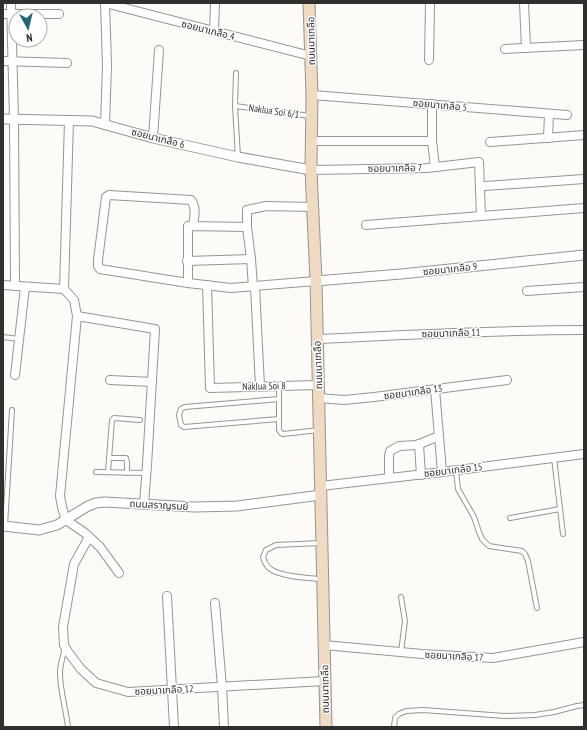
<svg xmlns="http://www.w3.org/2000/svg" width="587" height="730" font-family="'PT Sans Narrow','Noto Sans Thai',sans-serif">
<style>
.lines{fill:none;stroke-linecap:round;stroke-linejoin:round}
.service-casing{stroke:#979592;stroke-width:6}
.minor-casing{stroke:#979592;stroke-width:10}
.tertiary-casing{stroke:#979592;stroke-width:11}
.secondary-casing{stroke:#979592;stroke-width:13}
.service{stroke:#fff;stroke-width:4}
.minor{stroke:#fff;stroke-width:8}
.tertiary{stroke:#fff;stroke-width:9}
.secondary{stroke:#efdac3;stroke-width:11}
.labels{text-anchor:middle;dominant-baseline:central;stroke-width:3;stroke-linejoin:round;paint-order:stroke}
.street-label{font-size:10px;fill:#31302f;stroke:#fff}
</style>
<rect width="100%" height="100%" fill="#fdfbf8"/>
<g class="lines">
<defs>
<g id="service">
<polyline points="236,73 235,106 238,157"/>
<polyline points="235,106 310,116"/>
<polyline points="3,337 19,339"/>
<polyline points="279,386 279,430 281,433 283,434 319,430"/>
<polyline points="279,399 185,407 181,409 179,415 181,425 184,427 279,419"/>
<polyline points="109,458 126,458 127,462 127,473"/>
<polyline points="554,458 563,534"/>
<polyline points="456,470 458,489 474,517 479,532 482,539 489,546 522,551 525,554 528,561 537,608"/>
<polyline points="96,472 146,473"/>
<polyline points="108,472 112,420 114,418 140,420"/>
<polyline points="510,518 560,509"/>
<polyline points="5,526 12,410"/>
<path d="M 321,543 L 276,545 L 266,550 L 263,557 C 264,561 266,565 269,568 C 279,577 309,578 322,579"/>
<polyline points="401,597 405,621 401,652"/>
<path d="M 65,648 C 63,656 60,664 60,673 C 60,691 66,709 68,727"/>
<polyline points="394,727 395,718 399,714 406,711 423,710 505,716 535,715 554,712 577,706 584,705"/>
</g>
<g id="minor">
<polyline points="11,3 14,119 15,286"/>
<polyline points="105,3 311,56"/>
<polyline points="105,3 107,65 105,125"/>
<polyline points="524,3 526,48"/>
<polyline points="3,14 59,14"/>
<polyline points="214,31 215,3"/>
<polyline points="505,49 584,45"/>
<polyline points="429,60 430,3"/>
<polyline points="3,61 67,63"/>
<polyline points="312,95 567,115"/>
<polyline points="432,104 432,141 435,167"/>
<polyline points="153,138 159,50"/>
<polyline points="548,138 549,114"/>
<polyline points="312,141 432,141"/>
<polyline points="490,142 584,135"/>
<polyline points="311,170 427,168 479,162 481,216"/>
<polyline points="485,186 584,179"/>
<polyline points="366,225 584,208"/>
<path d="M 193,226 C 194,217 197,208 191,200 L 109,195 L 106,197 L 98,260 L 98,266 L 100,269 L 188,283 L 231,288 L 316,281"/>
<polyline points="187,261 251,259"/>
<polyline points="188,283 188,226 247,227"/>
<polyline points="3,285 64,289 74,300 77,316 60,496 62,507 66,520 85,533 100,547 119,573"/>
<polyline points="207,285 210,388 318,385"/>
<polyline points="253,287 251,259 247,227 247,210 266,206 313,207"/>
<polyline points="255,287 260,386"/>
<polyline points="64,289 69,121"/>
<polyline points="527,291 584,287"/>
<polyline points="77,316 155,329 147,465 144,504"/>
<path d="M 317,339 C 406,335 495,330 584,330"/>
<polyline points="15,375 25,287"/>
<polyline points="110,380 152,382"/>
<polyline points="435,389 442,472"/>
<polyline points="319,398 344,400 374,397 507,380"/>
<polyline points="419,444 421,475"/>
<polyline points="389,478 389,456 390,451 399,446 417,445 439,436"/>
<polyline points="321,486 442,472 584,454"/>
<polyline points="89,537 74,564 63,627 64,645 68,652 81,669 96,683 128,692 324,681"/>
<polyline points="167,596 174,727"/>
<polyline points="215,603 222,687 224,727"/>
<polyline points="324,645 422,654 493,658 584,642"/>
</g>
<g id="tertiary">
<polyline points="3,119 92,121 153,138 238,157 311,170"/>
<polyline points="316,281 401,274 584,255"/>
<polyline points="3,526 39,530 57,525 88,506 96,503 104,502 195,507 237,506 321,495"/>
</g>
<polyline id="secondary" points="309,3 312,95 311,170 316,281 326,727"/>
</defs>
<use href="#service" class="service-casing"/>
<use href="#minor" class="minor-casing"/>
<use href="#tertiary" class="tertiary-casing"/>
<use href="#secondary" class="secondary-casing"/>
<use href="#service" class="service"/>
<use href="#minor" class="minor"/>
<use href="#tertiary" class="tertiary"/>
<use href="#secondary" class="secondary"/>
</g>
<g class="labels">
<g class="street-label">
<text transform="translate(208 30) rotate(14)">ซอยนาเกลือ 4</text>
<text transform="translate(311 41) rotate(-91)">ถนนนาเกลือ</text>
<text transform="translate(440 105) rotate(5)">ซอยนาเกลือ 5</text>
<text transform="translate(274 111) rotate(8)">Naklua Soi 6/1</text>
<text transform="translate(158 138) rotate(14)">ซอยนาเกลือ 6</text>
<text transform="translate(395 168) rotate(-1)">ซอยนาเกลือ 7</text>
<text transform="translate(450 269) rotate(-6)">ซอยนาเกลือ 9</text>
<text transform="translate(451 333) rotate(-2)">ซอยนาเกลือ 11</text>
<text transform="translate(318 365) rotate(-92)">ถนนนาเกลือ</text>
<text transform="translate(264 386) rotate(-1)">Naklua Soi 8</text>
<text transform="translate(413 392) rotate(-8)">ซอยนาเกลือ 13</text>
<text transform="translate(453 470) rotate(-7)">ซอยนาเกลือ 15</text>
<text transform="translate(159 505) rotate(3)">ถนนสราญรมย์</text>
<text transform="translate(454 656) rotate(3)">ซอยนาเกลือ 17</text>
<text transform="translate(325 689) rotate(-91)">ถนนนาเกลือ</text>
<text transform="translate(164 690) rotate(-3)">ซอยนาเกลือ 12</text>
</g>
</g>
<rect width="587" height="730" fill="none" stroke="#31302f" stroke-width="8"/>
<g transform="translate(28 28) rotate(172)"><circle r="19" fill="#ffffff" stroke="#adacac"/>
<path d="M0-3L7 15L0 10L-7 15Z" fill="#256479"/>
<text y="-6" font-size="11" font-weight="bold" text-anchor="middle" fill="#31302f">N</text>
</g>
</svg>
